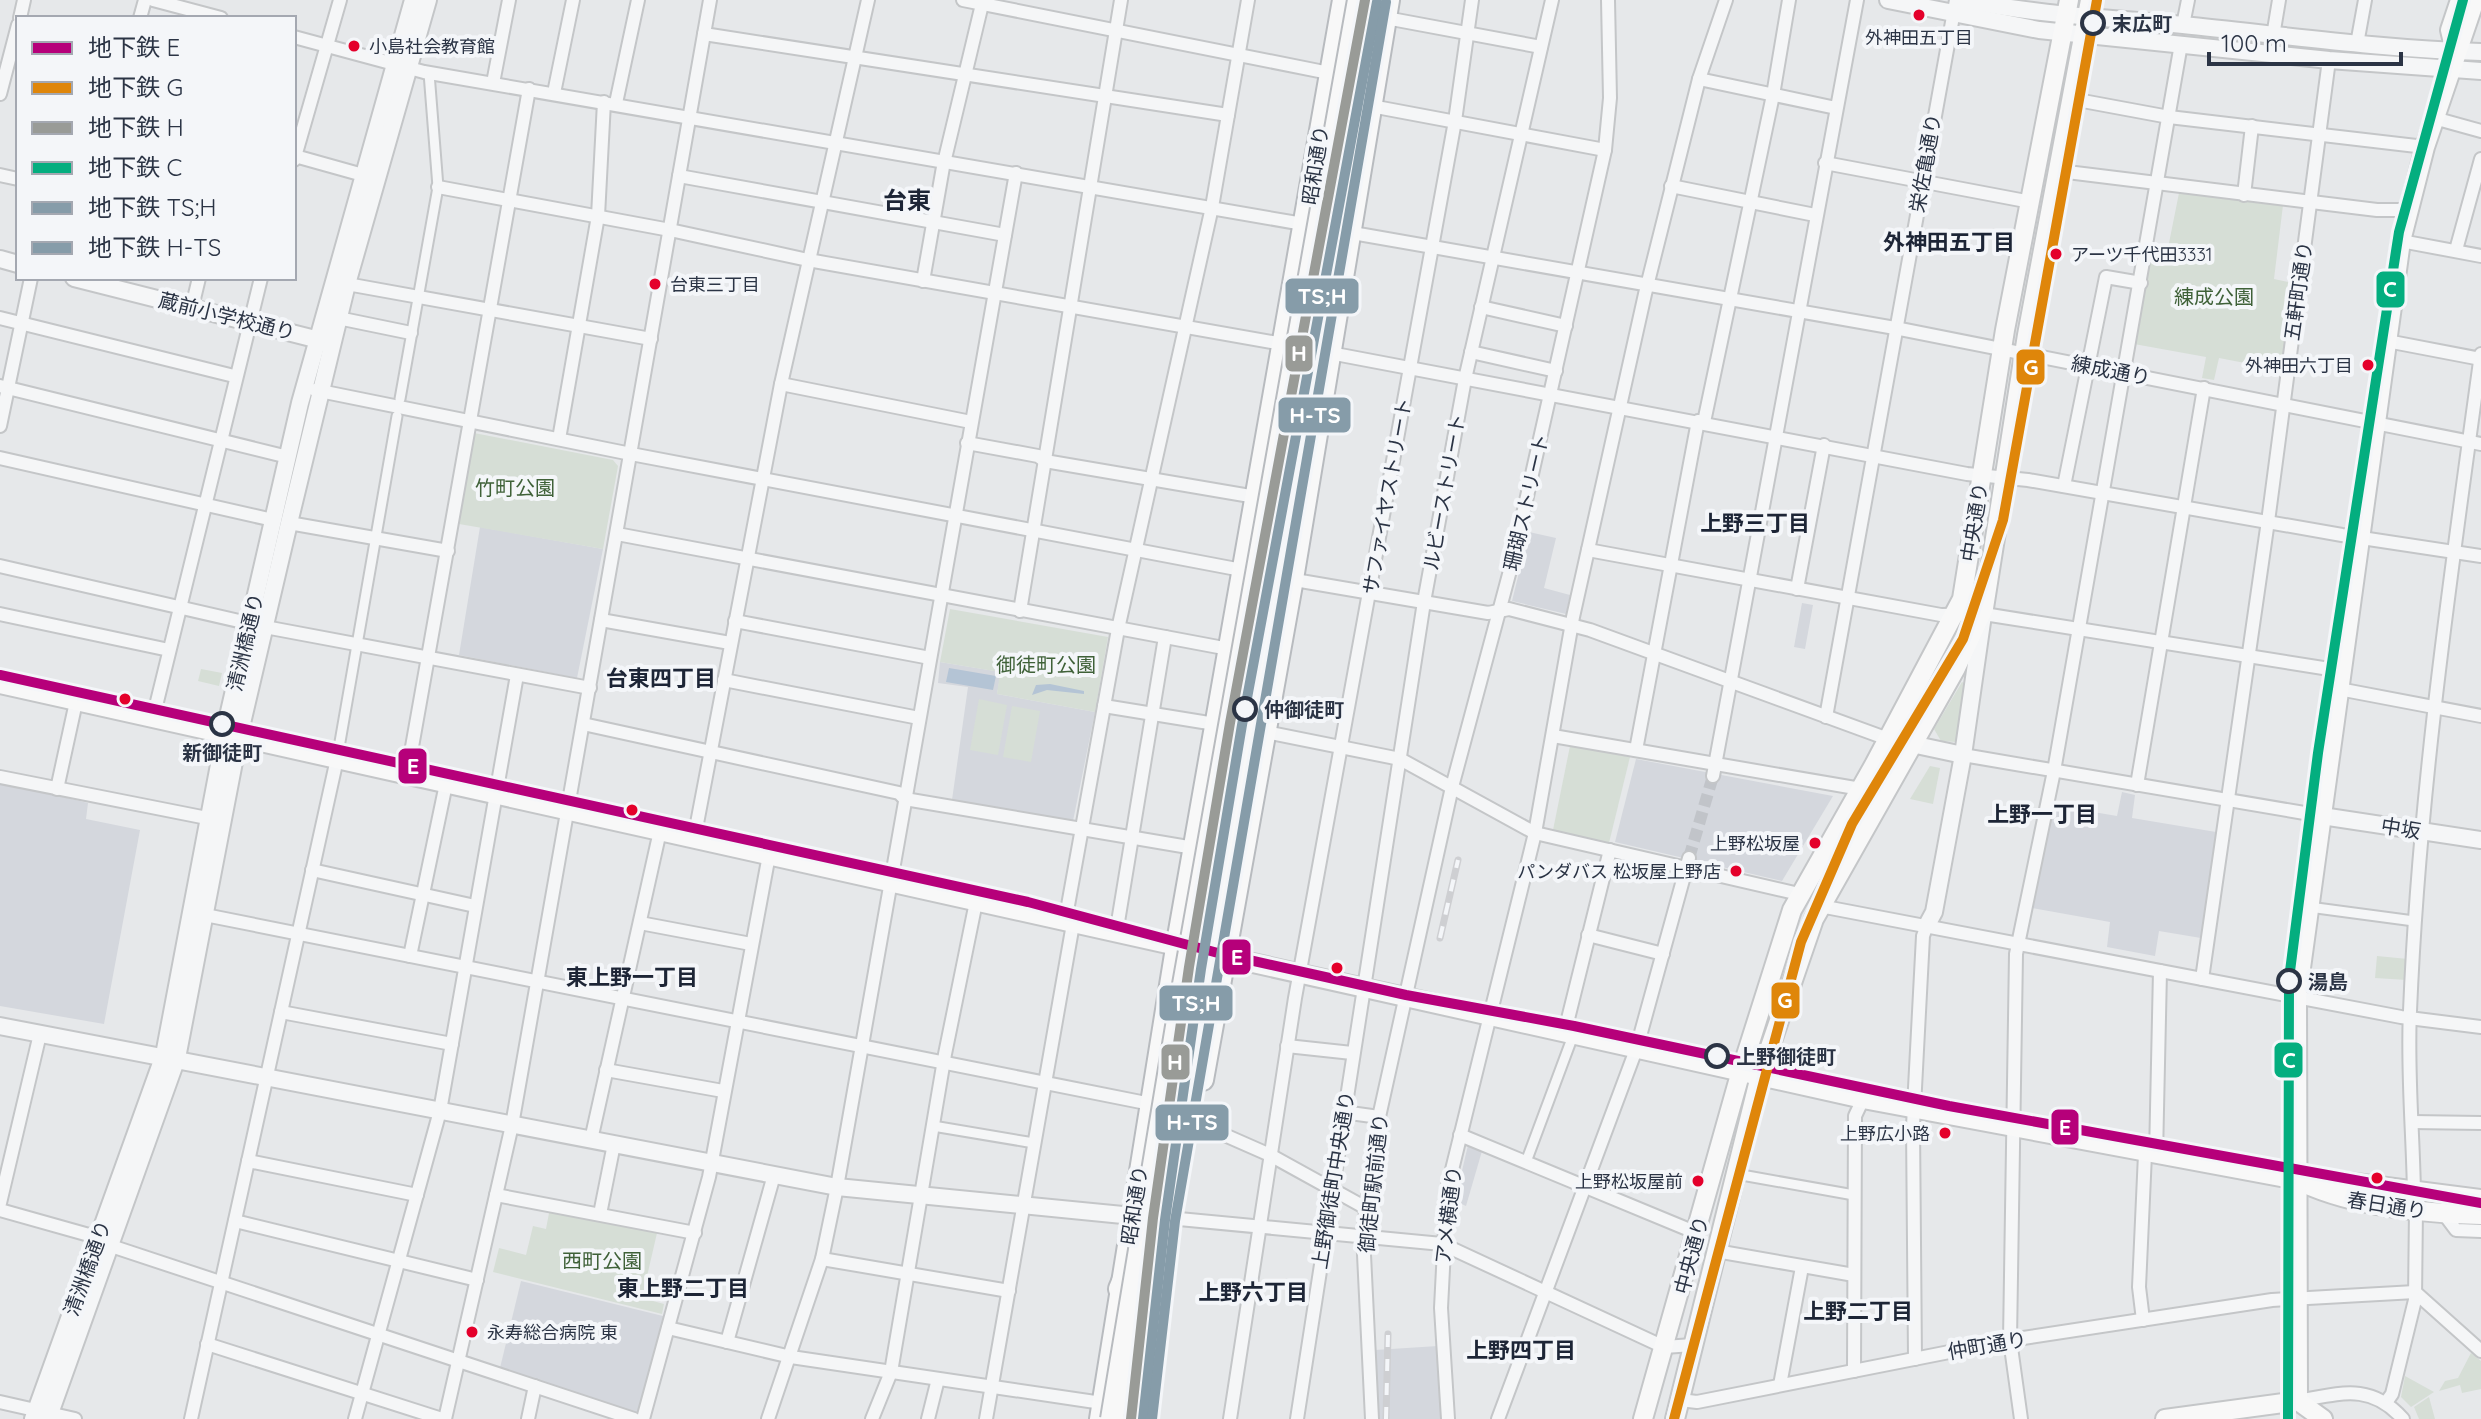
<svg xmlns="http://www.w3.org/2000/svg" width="2481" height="1419" font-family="Quicksand,'Noto Sans JP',sans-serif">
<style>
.built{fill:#d4d7dd}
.green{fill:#d6ded6}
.water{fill:#b4c4d5}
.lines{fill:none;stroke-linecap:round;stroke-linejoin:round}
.minor-tunnel{stroke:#c1c4c9;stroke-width:12;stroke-dasharray:12 6;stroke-linecap:butt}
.pedestrian-casing{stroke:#c4c6c8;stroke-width:13}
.minor-casing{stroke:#c4c6c8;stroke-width:16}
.tertiary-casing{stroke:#c4c6c8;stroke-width:20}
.secondary-casing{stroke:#c4c6c8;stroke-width:22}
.trunk-casing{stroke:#b8bbbf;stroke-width:24}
.motorway-casing{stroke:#b8bbbf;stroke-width:26}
.pedestrian{stroke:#f5f6f7;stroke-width:9}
.minor{stroke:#f5f6f7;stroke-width:12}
.tertiary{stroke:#f5f6f7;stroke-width:16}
.secondary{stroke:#f8f8f8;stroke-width:18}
.trunk{stroke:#f8f8f8;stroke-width:20}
.motorway{stroke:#f8f8f8;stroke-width:22}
.rail-casing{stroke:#cecfd2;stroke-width:7}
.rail{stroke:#f4f6f9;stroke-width:4;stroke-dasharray:12;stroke-linecap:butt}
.motorway-bridge-casing{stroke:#b8bbbf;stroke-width:26;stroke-linecap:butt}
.motorway-bridge{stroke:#f8f8f8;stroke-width:22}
.metro-1-casing{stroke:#f4f6f9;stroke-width:16}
.metro-2-casing{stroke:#f4f6f9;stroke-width:16}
.metro-3-casing{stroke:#f4f6f9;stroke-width:16}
.metro-4-casing{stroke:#f4f6f9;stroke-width:16}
.metro-5-casing{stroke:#f4f6f9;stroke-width:16}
.metro-6-casing{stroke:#f4f6f9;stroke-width:16}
.metro-1{stroke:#b6007a;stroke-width:10}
.metro-2{stroke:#df860a;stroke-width:10}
.metro-3{stroke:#999b97;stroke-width:10}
.metro-4{stroke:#04ae7f;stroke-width:10}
.metro-5{stroke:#869ca9;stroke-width:10}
.metro-6{stroke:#869ca9;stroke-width:10}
.bus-dot{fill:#e4002b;stroke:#f4f6f9;stroke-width:3}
.stop-dot{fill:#f4f6f9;stroke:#2b3445;stroke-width:4}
.labels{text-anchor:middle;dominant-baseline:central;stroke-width:8;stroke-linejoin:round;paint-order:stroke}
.bus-label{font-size:18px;fill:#2b3445;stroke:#f4f6f9;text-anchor:end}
.stop-label{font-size:20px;font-weight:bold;fill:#2b3445;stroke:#f4f6f9;text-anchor:start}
.street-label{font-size:20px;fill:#2b3445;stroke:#f4f6f9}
.park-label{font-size:20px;fill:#3f6138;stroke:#f4f6f9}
.neighbourhood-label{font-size:22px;font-weight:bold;fill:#1d2536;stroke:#f4f6f9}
.quarter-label{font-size:24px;font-weight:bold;fill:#1d2536;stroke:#f4f6f9}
.line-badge{stroke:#f4f6f9;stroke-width:3}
.badge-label{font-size:22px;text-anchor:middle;font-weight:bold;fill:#fff}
</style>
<rect width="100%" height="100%" fill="#e6e8ea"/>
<g class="built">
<polygon points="480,527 603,549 577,678 459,655"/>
<polygon points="1529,532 1556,538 1544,588 1570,595 1566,614 1512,601"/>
<polygon points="1802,603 1813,605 1805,649 1794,647"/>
<polygon points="940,662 1001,672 997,694 1095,712 1073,821 952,800 968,687 938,683"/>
<polygon points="1636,759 1833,796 1782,881 1615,842"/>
<polygon points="0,782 88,803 86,819 140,830 104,1024 0,1006"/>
<polygon points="2122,792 2135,795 2132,818 2216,832 2201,938 2159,931 2155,956 2107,947 2110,922 2032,908 2052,805 2117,816"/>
<polygon points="1468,1145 1482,1151 1466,1206 1455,1201"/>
<polygon points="521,1281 667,1317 640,1414 500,1368"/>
<polygon points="1438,1346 1442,1419 1378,1419 1375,1350"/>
</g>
<g class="green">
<polygon points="2179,193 2283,205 2274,279 2293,283 2281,370 2219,358 2214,380 2202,378 2206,357 2134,344 2151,255 2166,258"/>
<polygon points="474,433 613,460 618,466 603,549 459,524"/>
<polygon points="950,609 1108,637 1095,712 997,694 1000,672 940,662"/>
<polygon points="201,669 222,673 219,686 198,681"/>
<polygon points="1962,682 1966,684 1956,742 1941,741 1934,729"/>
<polygon points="979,699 1007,705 998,755 970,750"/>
<polygon points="1012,706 1040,711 1031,762 1003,757"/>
<polygon points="1570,746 1630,757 1609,843 1553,830"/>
<polygon points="1930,766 1940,768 1933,804 1910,799"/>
<polygon points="2377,956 2408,959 2407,980 2375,978"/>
<polygon points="550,1208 657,1233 642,1298 664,1304 662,1314 493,1272 499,1248 526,1255 533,1226 546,1229"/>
<polygon points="2471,1353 2481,1361 2481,1389 2462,1393 2460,1385 2439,1391 2445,1381 2458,1378"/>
<polygon points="2405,1376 2434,1392 2411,1407 2401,1397"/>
<polygon points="2429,1397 2435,1419 2419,1419 2414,1407"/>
</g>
<g class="water">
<polygon points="949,668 996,676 993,690 946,682"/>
<polygon points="1050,684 1084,691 1084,694 1047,690 1032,695 1036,685"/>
</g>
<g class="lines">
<polyline class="minor-tunnel" points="1689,858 1713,776"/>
<defs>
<g id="pedestrian">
<polyline points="400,399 438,187 429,73"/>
<polyline points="337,759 397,416"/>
<polyline points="2309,907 2414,921"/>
<polyline points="933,1126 1034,1143"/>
<polyline points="1526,1162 1574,1033"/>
<polyline points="1736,1174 1854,1195"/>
</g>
<g id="minor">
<polyline points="153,0 221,18"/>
<polyline points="963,0 1329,73"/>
<polyline points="20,18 24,0"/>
<polyline points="140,18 145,0"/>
<polyline points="1386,18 1541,47"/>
<polyline points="2183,25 2188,0"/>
<polyline points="704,34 1228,115"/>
<polyline points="2273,36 2279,0"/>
<polyline points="294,37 424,72 1309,225"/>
<polyline points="2357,44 2365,0"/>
<polyline points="1699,79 1836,108"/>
<polyline points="493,83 509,0"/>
<polyline points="554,93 573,0"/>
<polyline points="0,94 18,25"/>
<polyline points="2072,99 2169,117 2425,147"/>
<polyline points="616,103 638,0"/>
<polyline points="1371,106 1605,150"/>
<polyline points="2434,118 2481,131"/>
<polyline points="295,156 363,175"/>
<polyline points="294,160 340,0"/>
<polyline points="1825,163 2031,202"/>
<polyline points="2059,171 2377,210 2406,210"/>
<polyline points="0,175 18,179"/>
<polyline points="679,176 1005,235"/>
<polyline points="1671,186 1815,215"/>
<polyline points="438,187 670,230 808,260 1283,344"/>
<polyline points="2244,195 2252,126"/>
<polyline points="1347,232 1895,328 2481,444"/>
<polyline points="2401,241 2481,256"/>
<polyline points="2456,250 2481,159"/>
<polyline points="923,281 943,167 983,0"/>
<polyline points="347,284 651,339"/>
<polyline points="192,307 199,278"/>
<polyline points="1481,307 1566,326"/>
<polyline points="0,318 234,376"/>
<polyline points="338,318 411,333"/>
<polyline points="2387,341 2481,359"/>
<polyline points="1471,352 1556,371"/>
<polyline points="1330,353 1967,474 2028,480 2342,535 2481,556"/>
<polyline points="781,384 971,422"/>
<polyline points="0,386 288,457"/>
<polyline points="315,390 631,454 1247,571"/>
<polyline points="1704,422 1773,95 1789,0"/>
<polyline points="0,426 31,278"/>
<polyline points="559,439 598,216 604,102"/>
<polyline points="967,443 1038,456 1045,461 1256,497"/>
<polyline points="0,458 273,520"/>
<polyline points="2064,486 2106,277 2141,283"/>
<polyline points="289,523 448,551"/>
<polyline points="617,534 1229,649"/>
<polyline points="1588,550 1941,615 1984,614 2342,671"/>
<polyline points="0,566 265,627 590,688"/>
<polyline points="1289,579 1488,613 1509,609 1590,630 1888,739"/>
<polyline points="1797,589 1824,445"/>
<polyline points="1020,611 1121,0"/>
<polyline points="0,614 169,650"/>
<polyline points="601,620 730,643"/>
<polyline points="735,621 930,658"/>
<polyline points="724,680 919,718"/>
<polyline points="2339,689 2481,716"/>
<polyline points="1104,706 1215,724"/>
<polyline points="1826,717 1956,0"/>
<polyline points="153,718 261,278"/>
<polyline points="583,724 899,793 905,799 1194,848"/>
<polyline points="1266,732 1400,759 1535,833 1799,894"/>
<polyline points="1553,736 1861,789"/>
<polyline points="1636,750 1698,421"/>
<polyline points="1963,755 2322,816"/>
<polyline points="407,775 529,89"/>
<polyline points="1713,776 1857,0"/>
<polyline points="0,777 207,818"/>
<polyline points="2137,785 2204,388"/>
<polyline points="57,789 76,702"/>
<polyline points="694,839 781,384 868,0"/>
<polyline points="312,870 475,906"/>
<polyline points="1820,906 2401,1017 2481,1027"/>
<polyline points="205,915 1151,1104"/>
<polyline points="1065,922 1118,629 1212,207 1248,0"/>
<polyline points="640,923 751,944"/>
<polyline points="1116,934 1165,637"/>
<polyline points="1588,935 1663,954"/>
<polyline points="410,956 446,784"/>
<polyline points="2202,979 2269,514 2329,60"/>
<polyline points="281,1012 452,1044"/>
<polyline points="1565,1031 1610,850"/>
<polyline points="1287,1046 1352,1053"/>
<polyline points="606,1070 723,1091"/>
<polyline points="1343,1112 1379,1117"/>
<polyline points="1195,1122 1270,1155 1366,1208"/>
<polyline points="2412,1122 2481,1123"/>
<polyline points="1460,1135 1697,1233"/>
<polyline points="591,1140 660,831"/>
<polyline points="2156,1156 2160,971"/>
<polyline points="248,1161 417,1195"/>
<path d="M 2414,1193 C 2413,1132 2407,1071 2410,1011 C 2419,790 2451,573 2481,354"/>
<polyline points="496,1195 695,1233"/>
<polyline points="0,1203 40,1034"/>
<polyline points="0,1210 89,1235 96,1241 634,1419"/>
<polyline points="600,1214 614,1144"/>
<polyline points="2444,1214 2456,1230 2481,1231"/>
<polyline points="1179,1219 1442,1244 1664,1347 1693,1345"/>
<polyline points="235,1221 477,1280"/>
<polyline points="1716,1251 1854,1275"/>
<polyline points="822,1259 1009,1291"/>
<polyline points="2143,1320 2139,1287 2145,1154"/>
<polyline points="668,1328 791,1357 1102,1403"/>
<polyline points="727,1342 774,1175"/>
<polyline points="207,1344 442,1419"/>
<polyline points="1915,1359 1913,1126 1923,936 1927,925"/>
<polyline points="1854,1371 1855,1116 1863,1099"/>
<polyline points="1780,1385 1802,1267"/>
<polyline points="1680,1400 1697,1402 2010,1340 2272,1300 2415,1292 2481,1351"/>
<path d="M 2298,1401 C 2342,1393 2371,1383 2403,1419"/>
<polyline points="2387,1401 2392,1394 2415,1300 2416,1209"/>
<polyline points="0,1402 75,1419"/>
<polyline points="191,1419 337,759"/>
<polyline points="355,1419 440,1111 517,675"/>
<polyline points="445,1419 512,1125 710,0"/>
<polyline points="528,1419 535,1386"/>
<polyline points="643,1419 709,1177 769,855"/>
<polyline points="768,1419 822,1259 837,1187 1016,173"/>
<polyline points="872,1419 891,1372 945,1054 976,902"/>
<polyline points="928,1419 938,1379"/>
<polyline points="986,1419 1073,924"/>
<polyline points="1230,1419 1295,998 1455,121 1472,0"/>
<polyline points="1297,1419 1424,602 1465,379 1552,0"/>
<polyline points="1372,1419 1363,1234 1379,1117 1452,787 1512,563 1605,150 1610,98 1608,0"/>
<polyline points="1448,1419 1441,1308 1447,1190 1535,833 1573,617 1645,294 1699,79 1726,0"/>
<polyline points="1498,1419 1637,1047 1689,858"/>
<polyline points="2021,1419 2010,1340 2016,954 2054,771 2181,44"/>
</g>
<g id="tertiary">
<polyline points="1888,0 2039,30 2329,60 2481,71"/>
<path d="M 1965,0 C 2037,15 2110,18 2183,25 C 2282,35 2381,49 2481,52"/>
<polyline points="0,259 18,264"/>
<polyline points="74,278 323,341"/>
<polyline points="1888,739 1963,755"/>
<polyline points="2322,816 2481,840"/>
<polyline points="1927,925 1934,912 1963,755 1984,608"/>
<polyline points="0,1026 837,1187 1133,1216"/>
<polyline points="33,1419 164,1055 229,712 300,403 413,0"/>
<polyline points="48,1419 177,1058 239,736 289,523 347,284 428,0"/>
</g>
<g id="secondary">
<polyline points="2455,51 2450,30 2460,0"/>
<polyline points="0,684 1863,1099 2297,1180 2332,1180 2481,1199"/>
<path d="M 2303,1183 C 2356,1207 2423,1213 2481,1215"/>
<polyline points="2298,1401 2297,997 2401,241 2425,147 2475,0"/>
<polyline points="1643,1419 1741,1071 1792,910 1874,765 1962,599 2005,330 2069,0"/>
<polyline points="1675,1419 1760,1076 1814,919 1956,668 1984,608 2027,335 2090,0"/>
<polyline points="2165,1419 2298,1401 2323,1419"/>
</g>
<g id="trunk">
<polyline points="1203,1080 1293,579 1389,0"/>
<polyline points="1100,1419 1176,948 1343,0"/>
</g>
<g id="motorway">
<polyline points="1151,1248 1167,1173"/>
<polyline points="1120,1289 1135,1253"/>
</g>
</defs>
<use href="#pedestrian" class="pedestrian-casing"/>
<use href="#minor" class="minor-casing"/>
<use href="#tertiary" class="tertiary-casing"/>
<use href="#secondary" class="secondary-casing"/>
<use href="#trunk" class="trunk-casing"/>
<use href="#motorway" class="motorway-casing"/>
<use href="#pedestrian" class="pedestrian"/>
<use href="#minor" class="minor"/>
<use href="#tertiary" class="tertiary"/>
<use href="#secondary" class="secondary"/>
<use href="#trunk" class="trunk"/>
<use href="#motorway" class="motorway"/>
<defs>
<g id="rail">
<polyline points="1440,938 1458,860"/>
<polyline points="1386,1419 1388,1334"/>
</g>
</defs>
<use href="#rail" class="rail-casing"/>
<use href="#rail" class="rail"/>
<defs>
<g id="motorway-bridge">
<polyline points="1112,1419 1183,990 1359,0"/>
<polyline points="1134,1419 1376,0"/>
</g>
</defs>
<use href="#motorway-bridge" class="motorway-bridge-casing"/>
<use href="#motorway-bridge" class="motorway-bridge"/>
<defs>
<polyline id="metro-1" points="0,675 1028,902 1218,953 1406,995 1574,1026 1949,1106 2481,1203"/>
<polyline id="metro-2" points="1674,1419 1801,942 1852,824 1963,639 2003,520 2097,0"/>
<polyline id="metro-3" points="1131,1419 1153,1218 1189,967 1230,723 1365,0"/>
<polyline id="metro-4" points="2288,1419 2289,979 2318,753 2399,232 2463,0"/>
<polyline id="metro-5" points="1143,1419 1165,1220 1201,969 1242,725 1377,2"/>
<polyline id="metro-6" points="1152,1419 1175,1221 1386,2"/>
</defs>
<use href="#metro-1" class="metro-1-casing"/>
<use href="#metro-2" class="metro-2-casing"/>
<use href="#metro-3" class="metro-3-casing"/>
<use href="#metro-4" class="metro-4-casing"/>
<use href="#metro-5" class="metro-5-casing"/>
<use href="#metro-6" class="metro-6-casing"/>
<use href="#metro-1" class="metro-1"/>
<use href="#metro-2" class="metro-2"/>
<use href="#metro-3" class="metro-3"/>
<use href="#metro-4" class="metro-4"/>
<use href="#metro-5" class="metro-5"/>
<use href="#metro-6" class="metro-6"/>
</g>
<g class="bus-dot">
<circle cx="1919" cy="15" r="7"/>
<circle cx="354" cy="46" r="7"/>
<circle cx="2056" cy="254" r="7"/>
<circle cx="655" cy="284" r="7"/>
<circle cx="2368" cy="365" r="7"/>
<circle cx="125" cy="699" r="7"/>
<circle cx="632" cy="810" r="7"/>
<circle cx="1815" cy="843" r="7"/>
<circle cx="1736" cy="871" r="7"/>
<circle cx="1337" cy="968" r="7"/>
<circle cx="1945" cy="1133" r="7"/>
<circle cx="2377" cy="1178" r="7"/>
<circle cx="1698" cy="1181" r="7"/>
<circle cx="472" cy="1332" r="7"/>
</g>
<g class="stop-dot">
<circle cx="2093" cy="23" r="11"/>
<circle cx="1245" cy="709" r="11"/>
<circle cx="222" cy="724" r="11"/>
<circle cx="2289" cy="981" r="11"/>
<circle cx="1717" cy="1056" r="11"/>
</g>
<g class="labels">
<g class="bus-label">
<text x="1919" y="37" text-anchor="middle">外神田五丁目</text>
<text x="369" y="46" text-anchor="start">小島社会教育館</text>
<text x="2071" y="254" text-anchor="start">アーツ千代田3331</text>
<text x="670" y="284" text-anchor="start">台東三丁目</text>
<text x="2353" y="365">外神田六丁目</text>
<text x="1800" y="843">上野松坂屋</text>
<text x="1721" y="871">パンダバス 松坂屋上野店</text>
<text x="1930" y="1133">上野広小路</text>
<text x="1683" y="1181">上野松坂屋前</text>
<text x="487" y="1332" text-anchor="start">永寿総合病院 東</text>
</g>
<g class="stop-label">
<text x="2112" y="23">末広町</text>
<text x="1264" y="709">仲御徒町</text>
<text x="222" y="752" text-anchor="middle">新御徒町</text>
<text x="2308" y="981">湯島</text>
<text x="1736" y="1056">上野御徒町</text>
</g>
<g class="street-label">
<text transform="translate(1925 163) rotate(-80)">栄佐亀通り</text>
<text transform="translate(1315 165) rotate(-81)">昭和通り</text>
<text transform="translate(2298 291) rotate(-82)">五軒町通り</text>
<text transform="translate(227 316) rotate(14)">蔵前小学校通り</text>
<text transform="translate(2111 370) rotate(11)">練成通り</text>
<text transform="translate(1444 492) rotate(-80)">ルビーストリート</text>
<text transform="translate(1387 496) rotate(-80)">サファイヤストリート</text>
<text transform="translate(1526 502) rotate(-77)">珊瑚ストリート</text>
<text transform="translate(1974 522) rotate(-81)">中央通り</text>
<text transform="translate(245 642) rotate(-77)">清洲橋通り</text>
<text transform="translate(2401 828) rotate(9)">中坂</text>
<text transform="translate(1333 1180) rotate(-81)">上野御徒町中央通り</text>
<text transform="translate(1373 1183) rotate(-84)">御徒町駅前通り</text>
<text transform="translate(1134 1205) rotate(-81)">昭和通り</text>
<text transform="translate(2387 1205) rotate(9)">春日通り</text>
<text transform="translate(1448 1215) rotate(-83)">アメ横通り</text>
<text transform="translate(1691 1255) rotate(-75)">中央通り</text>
<text transform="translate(87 1268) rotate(-70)">清洲橋通り</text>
<text transform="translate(1987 1345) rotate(-10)">仲町通り</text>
</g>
<g class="park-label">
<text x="2214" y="296">練成公園</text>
<text x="515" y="487">竹町公園</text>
<text x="1046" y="664">御徒町公園</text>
<text x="602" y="1260">西町公園</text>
</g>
<g class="neighbourhood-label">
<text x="1949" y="242">外神田五丁目</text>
<text x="1755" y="523">上野三丁目</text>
<text x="661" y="678">台東四丁目</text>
<text x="2042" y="814">上野一丁目</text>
<text x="632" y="977">東上野一丁目</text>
<text x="683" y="1288">東上野二丁目</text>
<text x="1253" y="1292">上野六丁目</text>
<text x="1858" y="1311">上野二丁目</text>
<text x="1521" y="1350">上野四丁目</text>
</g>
<g class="quarter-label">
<text x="907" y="200">台東</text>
</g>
</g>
<g class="line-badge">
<rect x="2375" y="270" width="31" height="39" rx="8" fill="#04ae7f"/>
<rect x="1284" y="277" width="76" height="38" rx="8" fill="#869ca9"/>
<rect x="1284" y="334" width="30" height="39" rx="8" fill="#999b97"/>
<rect x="2015" y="348" width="31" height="38" rx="8" fill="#df860a"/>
<rect x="1277" y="396" width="75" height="38" rx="8" fill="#869ca9"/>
<rect x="397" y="747" width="31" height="38" rx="8" fill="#b6007a"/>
<rect x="1221" y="938" width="31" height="38" rx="8" fill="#b6007a"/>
<rect x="1770" y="981" width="31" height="39" rx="8" fill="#df860a"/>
<rect x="1158" y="984" width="76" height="38" rx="8" fill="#869ca9"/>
<rect x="2273" y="1041" width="31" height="38" rx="8" fill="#04ae7f"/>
<rect x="1160" y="1043" width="31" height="38" rx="8" fill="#999b97"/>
<rect x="1154" y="1103" width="76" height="39" rx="8" fill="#869ca9"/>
<rect x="2050" y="1108" width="30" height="38" rx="8" fill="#b6007a"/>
</g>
<g class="badge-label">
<text x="2390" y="297">C</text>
<text x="1322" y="304">TS;H</text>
<text x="1299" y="361">H</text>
<text x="2031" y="375">G</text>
<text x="1315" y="423">H-TS</text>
<text x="413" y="774">E</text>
<text x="1237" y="965">E</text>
<text x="1785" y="1008">G</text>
<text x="1196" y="1011">TS;H</text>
<text x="2289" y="1068">C</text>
<text x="1175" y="1070">H</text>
<text x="1192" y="1130">H-TS</text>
<text x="2065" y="1135">E</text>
</g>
<rect x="16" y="16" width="280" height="264" fill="#f4f6f9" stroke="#a4a8b1" stroke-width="2"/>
<rect x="32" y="42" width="40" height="12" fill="#b6007a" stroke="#a4a8b1" stroke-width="2"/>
<text x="88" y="56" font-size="24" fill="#2b3445">地下鉄 E</text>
<rect x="32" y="82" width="40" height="12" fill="#df860a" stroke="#a4a8b1" stroke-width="2"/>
<text x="88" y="96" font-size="24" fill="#2b3445">地下鉄 G</text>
<rect x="32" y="122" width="40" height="12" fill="#999b97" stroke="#a4a8b1" stroke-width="2"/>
<text x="88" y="136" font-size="24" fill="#2b3445">地下鉄 H</text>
<rect x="32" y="162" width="40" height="12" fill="#04ae7f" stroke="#a4a8b1" stroke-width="2"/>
<text x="88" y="176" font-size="24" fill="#2b3445">地下鉄 C</text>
<rect x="32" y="202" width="40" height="12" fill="#869ca9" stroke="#a4a8b1" stroke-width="2"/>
<text x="88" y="216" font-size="24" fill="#2b3445">地下鉄 TS;H</text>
<rect x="32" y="242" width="40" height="12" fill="#869ca9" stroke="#a4a8b1" stroke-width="2"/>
<text x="88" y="256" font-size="24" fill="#2b3445">地下鉄 H-TS</text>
<path d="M2209 52v12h192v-12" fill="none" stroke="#2b3445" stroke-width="4"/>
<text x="2221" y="52" font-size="24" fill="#2b3445" stroke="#f4f6f9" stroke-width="6" paint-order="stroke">100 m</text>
</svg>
